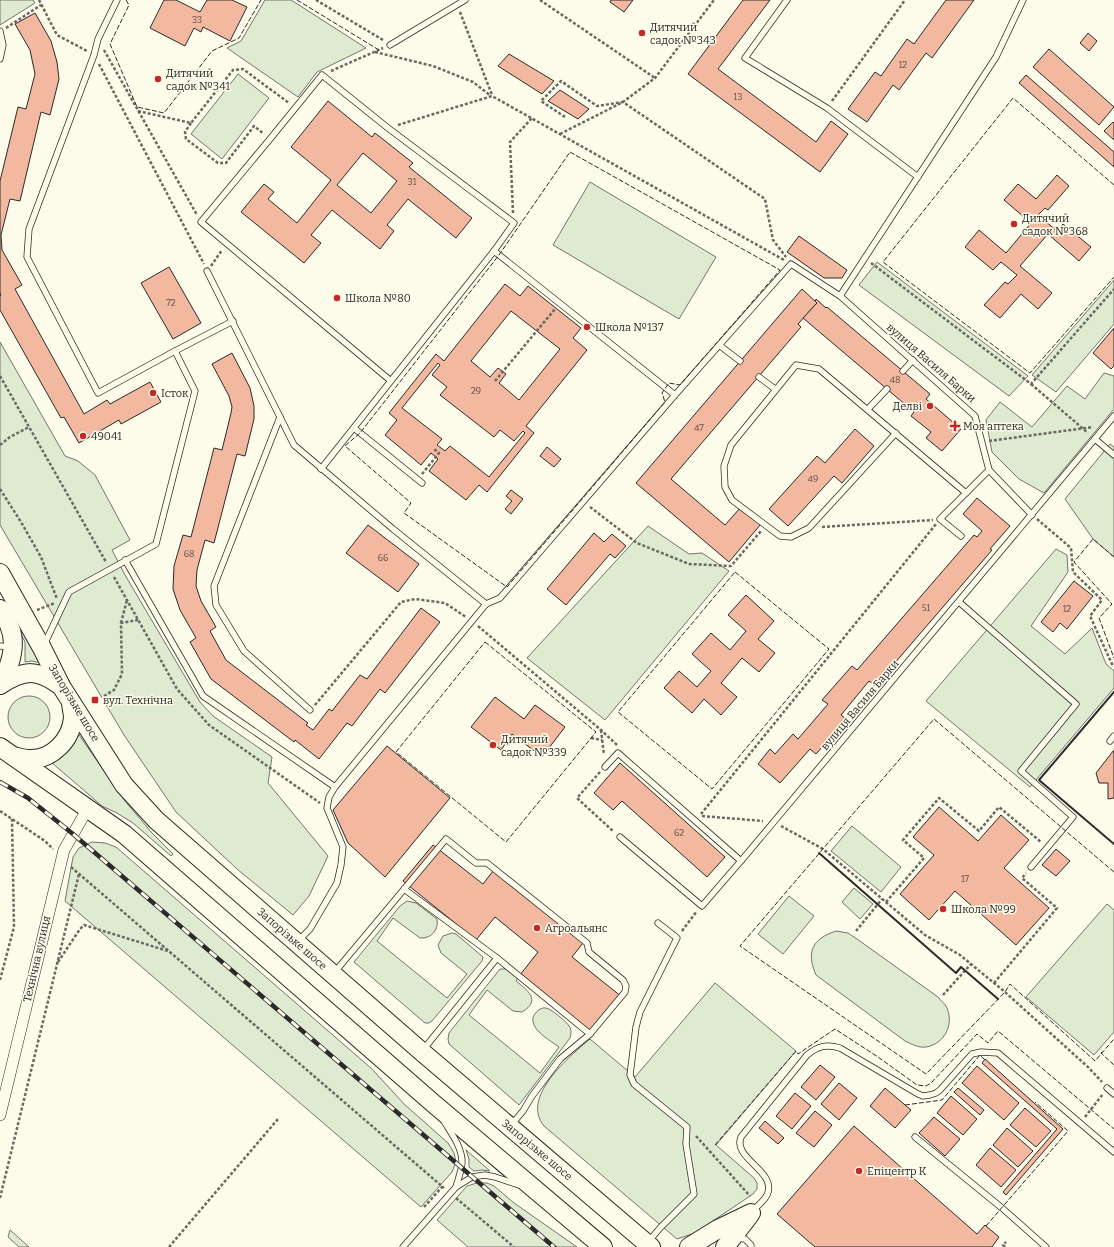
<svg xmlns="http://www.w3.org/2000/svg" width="1114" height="1247" font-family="Bitter,serif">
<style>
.green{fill:#deebd1;stroke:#74746e}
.building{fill:#f2b8a0;stroke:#2b2b2b;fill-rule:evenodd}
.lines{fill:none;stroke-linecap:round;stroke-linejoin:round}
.service-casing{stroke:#2b2b2b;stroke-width:7}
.minor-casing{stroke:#2b2b2b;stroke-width:12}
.primary-casing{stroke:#2b2b2b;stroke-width:20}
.path{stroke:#6a6964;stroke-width:2.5;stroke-dasharray:3 2;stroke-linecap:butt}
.service{stroke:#fdfbea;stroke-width:5.5}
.minor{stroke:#fdfbea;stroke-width:11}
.primary{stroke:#fdfbea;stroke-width:18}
.rail-casing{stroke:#2b2b2b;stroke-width:4.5}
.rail{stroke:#fdfbea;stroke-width:3;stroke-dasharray:9;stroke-linecap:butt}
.fence{stroke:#2b2b2b;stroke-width:1;stroke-dasharray:5 2;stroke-linecap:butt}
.wall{stroke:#2b2b2b;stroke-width:2}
.poi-dot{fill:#c62828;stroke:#fdfbea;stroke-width:1.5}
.labels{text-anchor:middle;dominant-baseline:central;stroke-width:3;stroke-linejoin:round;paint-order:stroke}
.number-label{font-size:9px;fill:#5d4e48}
.poi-label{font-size:11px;fill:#2b2b2b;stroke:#fdfbea;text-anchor:start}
.street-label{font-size:11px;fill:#2b2b2b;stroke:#fdfbea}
</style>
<rect width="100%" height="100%" fill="#fdfbea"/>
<g class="green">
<polygon points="0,0 33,0 35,3 0,25"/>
<polygon points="265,0 291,0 366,48 317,72 298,97 227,48 241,41"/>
<polygon points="238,74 269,98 222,159 191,134"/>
<polygon points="590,182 716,257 679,319 553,245"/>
<polygon points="877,262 1028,376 1009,396 859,285"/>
<polygon points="1114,280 1114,324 1056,392 1032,375"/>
<polygon points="0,342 65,456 78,461 95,475 130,540 112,550 125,575 200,702 213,716 272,757 268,783 328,856 309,896 293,915 237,869 176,812 124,735 0,525"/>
<polygon points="1104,373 1114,376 1114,409 1044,493 1019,479 992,452 986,420 1000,402 1032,427 1067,386 1085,399"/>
<polygon points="1110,444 1114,447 1114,557 1093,539 1065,499"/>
<polygon points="648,526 689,554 702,553 729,571 605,720 527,658"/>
<polygon points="1056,549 1067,555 1068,572 1031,626 1065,654 1092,628 1106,664 1114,671 1114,688 1030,787 926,701"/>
<polygon points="20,624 41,663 32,661 25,662 25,642 17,626"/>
<circle cx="29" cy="717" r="21"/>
<polygon points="77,732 125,801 152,833 173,854 171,856 133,823 117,813 102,806 51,762"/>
<polygon points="852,826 901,867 881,892 831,851"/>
<polygon points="92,842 105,843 116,847 372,1069 404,1104 448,1143 454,1153 456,1162 452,1172 421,1207 65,901 73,857 79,848"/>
<polygon points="854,888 873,904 860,919 842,902"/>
<polygon points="789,896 814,916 783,954 758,934"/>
<path d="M 407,901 L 416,903 L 437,919 C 439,930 431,939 420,938 L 393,918 L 377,941 L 447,998 L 467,974 L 441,953 L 438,945 L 443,936 L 452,933 L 456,934 L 483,957 L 482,961 L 432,1021 L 429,1023 L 425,1023 L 354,962 L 400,906 Z"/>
<polygon points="1107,904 1114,910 1114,1032 1094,1055 1026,997"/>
<path d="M 836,931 L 848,933 L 857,939 L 938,997 C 940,1000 944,1003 946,1006 C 955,1023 945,1044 926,1047 C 918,1048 912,1044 905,1041 L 816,975 C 806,952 812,939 836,931 Z"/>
<path d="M 500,969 L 506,969 L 518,978 L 516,981 C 527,990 542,1000 522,1012 L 513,1011 L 487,990 L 469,1015 L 540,1073 L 559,1047 C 550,1040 531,1031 533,1017 C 536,1012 540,1007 546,1008 C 550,1008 567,1022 569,1026 C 572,1030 571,1034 570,1038 L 519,1105 L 449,1044 L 448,1039 L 449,1033 Z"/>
<path d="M 715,983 L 796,1051 L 716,1145 L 754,1178 L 757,1183 L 757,1189 L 753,1194 L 695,1233 L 677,1239 L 544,1126 C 520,1097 570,1056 590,1039 L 635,1077 Z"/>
<polygon points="466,1150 490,1171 482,1170 474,1171 469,1167 469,1159"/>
<polygon points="477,1183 487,1183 494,1186 514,1203 577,1247 468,1247 437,1220 467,1186"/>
<polygon points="10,1230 29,1247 19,1247 8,1237"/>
</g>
<g class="building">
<polygon points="164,0 176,0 200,12 207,0 232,0 247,7 230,41 203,27 201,32 194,28 185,46 150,28"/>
<polygon points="611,0 633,0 624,12 610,2"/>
<polygon points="743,0 770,0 718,69 816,142 831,121 848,134 820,172 688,74"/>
<polygon points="946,0 974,0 932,58 926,53 899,90 893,85 867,122 848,109 875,72 881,76 907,39 914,44"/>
<polygon points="35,13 51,41 57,62 59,79 50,115 41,112 20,201 10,199 1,235 2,250 22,285 15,289 84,414 107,400 110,404 150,382 161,402 121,424 119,420 79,443 64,417 61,418 0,310 0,296 1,295 0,293 0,181 18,107 26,109 35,74 30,50 15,24"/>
<polygon points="1088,33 1097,41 1089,51 1080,43"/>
<polygon points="1049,49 1114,107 1099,125 1033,67"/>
<polygon points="509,54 554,81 542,94 498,66"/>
<polygon points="1026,75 1114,152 1114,167 1019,83"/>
<polygon points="560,90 589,109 578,119 548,101"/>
<path d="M 328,101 L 372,137 L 375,133 L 413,163 L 409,167 L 472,218 L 456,238 L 408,199 L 387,225 L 394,231 L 380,249 L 332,210 L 311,235 L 321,243 L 304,263 L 241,212 L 264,184 L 274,192 L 268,199 L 297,223 L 331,180 L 291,147 ZM 363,153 L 397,181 L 371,213 L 337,185 Z"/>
<polygon points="1113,122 1114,123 1114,140 1104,131"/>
<polygon points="1057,175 1069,186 1048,210 1045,208 1038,215 1057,231 1063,224 1091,247 1079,261 1048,234 1020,266 1052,293 1038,309 1021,294 1000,318 984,305 1005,282 1008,284 1017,275 1001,262 993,270 965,247 979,230 1006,253 1031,223 1004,200 1018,184 1036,199"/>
<polygon points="799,236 847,270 842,278 824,278 787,252"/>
<polygon points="169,267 201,323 173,339 141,283"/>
<path d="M 505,284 L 520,296 L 528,286 L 581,328 L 573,338 L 587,350 L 526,426 L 534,433 L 487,492 L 479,485 L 466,500 L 429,471 L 438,459 L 431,453 L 421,465 L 385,435 L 397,420 L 389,413 L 436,354 L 444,361 ZM 511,311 L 560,349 L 519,400 L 499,383 L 506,374 L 498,368 L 490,377 L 471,361 ZM 438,363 L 440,365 L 432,375 L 447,387 L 440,395 L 494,437 L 500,430 L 514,441 L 523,431 L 525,433 L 489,477 L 450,446 L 445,451 L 437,445 L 442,439 L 402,408 Z"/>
<polygon points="802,289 817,303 798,324 801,327 671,479 725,525 741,507 761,524 729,562 636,483"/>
<polygon points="816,299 826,308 827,307 930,394 926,399 961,429 942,451 926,438 931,432 911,416 914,412 803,318 817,303 815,301"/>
<polygon points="1114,328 1114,366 1111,369 1093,353"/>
<polygon points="232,353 250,388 254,406 254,419 245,456 237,454 214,543 205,540 197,570 196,586 201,601 216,627 210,631 226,660 308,723 306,725 313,730 329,709 332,711 360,675 367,679 421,608 440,622 385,693 380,689 352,726 347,723 319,759 295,740 294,742 211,679 190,642 196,638 180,610 173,589 174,566 183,535 191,537 214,448 222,450 231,413 232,407 229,396 212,364"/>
<polygon points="855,429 874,446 842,483 834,476 788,526 769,509 817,456 825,463"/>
<polygon points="547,447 561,459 554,467 540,456"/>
<polygon points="511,490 523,499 511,514 505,509 512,501 506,496"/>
<polygon points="977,498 1010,526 990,549 992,550 875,686 869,681 841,715 846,719 816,754 810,749 780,783 758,764 770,749 775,754 793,734 798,739 828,704 822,700 852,666 857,670 974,535 977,537 982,531 963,514"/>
<polygon points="368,525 419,564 398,592 346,553"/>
<polygon points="594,533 604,542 612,534 626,546 615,558 610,554 566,605 547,589"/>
<polygon points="1074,581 1093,596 1067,629 1060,623 1053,632 1041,622"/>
<polygon points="746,595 774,621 758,639 775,653 759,672 742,658 721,683 737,697 721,715 704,699 692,713 664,688 679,671 697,687 711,671 692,654 711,633 730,650 746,631 728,615"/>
<polygon points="495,697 524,719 535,705 565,727 542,757 512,734 501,750 471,727"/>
<polygon points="387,746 450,798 385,877 348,843 333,810"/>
<polygon points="1114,750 1114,798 1108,799 1108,783 1099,783 1096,773"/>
<polygon points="620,763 725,857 707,877 622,801 613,810 594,793"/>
<polygon points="939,807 978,841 1001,815 1029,840 1004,868 1049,908 1016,945 955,891 929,920 900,894 934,855 913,837"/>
<polygon points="433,845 483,884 493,871 583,943 572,957 622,997 593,1033 520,975 538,952 495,917 476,940 403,881"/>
<polygon points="1056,849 1070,861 1056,876 1042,865"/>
<polygon points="985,1059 1063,1129 1006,1195 1003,1192 1057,1129 982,1063"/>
<polygon points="820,1065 835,1077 816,1100 801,1087"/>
<polygon points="977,1066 1019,1103 1004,1120 962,1083"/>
<polygon points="839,1083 857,1098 839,1120 821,1104"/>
<polygon points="885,1088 911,1110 895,1128 870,1106"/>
<polygon points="958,1088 984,1110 980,1115 954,1092"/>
<polygon points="795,1093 811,1106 792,1129 776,1116"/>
<polygon points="951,1096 977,1119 963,1135 937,1113"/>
<polygon points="1025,1108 1051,1131 1036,1147 1010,1125"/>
<polygon points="815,1111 832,1125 814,1147 796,1133"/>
<polygon points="934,1117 960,1139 945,1156 919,1133"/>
<polygon points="765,1121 784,1138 778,1144 759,1128"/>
<polygon points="854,1126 977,1234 985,1225 986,1226 999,1237 992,1247 815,1247 777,1214"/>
<polygon points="1007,1128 1033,1151 1018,1167 993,1145"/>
<polygon points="990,1148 1016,1170 1001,1187 976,1165"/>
</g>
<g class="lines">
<defs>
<g id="service">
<polyline points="117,0 98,39 94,55 29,229 27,257 98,393 175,351"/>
<polyline points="787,0 745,58 827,108 918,177"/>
<polyline points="0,31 3,45 0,59"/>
<polyline points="390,45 465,0"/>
<polyline points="494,251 675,395"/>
<polyline points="207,271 294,445 393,529 486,604"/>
<polyline points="840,296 975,416 989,470 1032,515"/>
<polyline points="719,345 740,361"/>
<polyline points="903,371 913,360"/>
<polyline points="759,377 775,389"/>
<polyline points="868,409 887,389"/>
<polyline points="280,417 214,586 216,605 244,651 310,710"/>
<polyline points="354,428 422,483"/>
<polyline points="896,433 809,528 791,537 780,536 732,500 725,487 724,466 731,445 796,365 819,369 966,493"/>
<polyline points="1095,439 1114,455"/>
<polyline points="321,469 494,251 514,223 388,128 322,75 270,139 201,222 391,381"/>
<polyline points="961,536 940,519 989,470"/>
<polyline points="125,560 203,696 335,787"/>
<polyline points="959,602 1076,704 1021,771 1073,817 1031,867"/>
<polyline points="44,645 69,592 156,544 195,391 175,351 233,321"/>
<polyline points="0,646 10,647"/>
<polyline points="1110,741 1114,736"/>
<polyline points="605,767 618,753 741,861"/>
<polyline points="620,837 702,906 746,855 1114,416"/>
<polyline points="404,889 497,958 590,1034"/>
<polyline points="298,941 310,929 337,883 341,865 343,847 327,808 329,797 335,787 486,604 500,598 675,395 791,264 840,296 996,57 1023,0"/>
<polyline points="334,973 446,839 476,863 487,863 587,943 589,952 623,980 626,986 625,992 590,1034 560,1059 532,1096 523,1111 512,1124"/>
<polyline points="423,1050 497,958"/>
<polyline points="1107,1088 1114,1094"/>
<path d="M 444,1121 C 451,1133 462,1147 462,1162 C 462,1170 458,1179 456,1187"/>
<polyline points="915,1137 1002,1208 1046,1247"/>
<path d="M 753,1211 C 757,1206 764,1201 767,1195 C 778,1171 732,1159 741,1137 L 807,1055 C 818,1046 826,1044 840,1048 L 918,1094 L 923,1096 L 930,1095 L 936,1093 L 940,1090 L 972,1054 L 981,1052 L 998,1053 L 1114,1152"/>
<polyline points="737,1238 745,1239 751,1245 751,1247"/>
<polyline points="649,1241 660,1228 694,1194 686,1144 687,1127 634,1084 630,1075 636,1027 640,1012 677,938 658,923"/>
<polyline points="403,1247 456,1187 472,1177 485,1175 495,1177 519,1185"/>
</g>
<polyline id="minor" points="0,1115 64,850 88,808"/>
<g id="primary">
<polyline points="0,573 42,648 61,686 124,785 156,820 422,1052 651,1247"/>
<path d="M 0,609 C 3,614 7,619 9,625 C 18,645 10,667 0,685"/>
<path d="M 0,685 C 25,669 37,669 61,686"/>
<polyline points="0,747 124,834 434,1104 603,1247"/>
<path d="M 13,756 C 18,757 24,759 29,759 C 52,760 71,740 73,718 C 73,713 71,707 71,702"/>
<polyline points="689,1247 718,1229 751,1213"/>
<polyline points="725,1247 749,1216"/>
</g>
</defs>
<use href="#service" class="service-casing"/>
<use href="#minor" class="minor-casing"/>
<use href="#primary" class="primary-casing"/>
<g class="path">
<polyline points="39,0 57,35 87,51"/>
<polyline points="316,0 383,40"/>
<polyline points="540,0 655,78"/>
<polyline points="460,12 492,95"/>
<polyline points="6,28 41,5"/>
<polyline points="104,50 197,215"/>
<polyline points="375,52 433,66 473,82 491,96"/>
<polyline points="99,64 204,264"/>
<polyline points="331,71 383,48"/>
<polyline points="832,101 905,0"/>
<polyline points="138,111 191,123 233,70 243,69 289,103"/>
<polyline points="565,117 541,101 561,81 597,106 623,102 765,199 773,240 786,257"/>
<polyline points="191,123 185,132 186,139 218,163 226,163 254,126 264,134"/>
<polyline points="398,125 492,96 784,260"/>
<polyline points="560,134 623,102 655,78 714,0"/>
<polyline points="513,213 510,142 532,118"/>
<polyline points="871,263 1031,384 1114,289"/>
<polyline points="211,266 222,250"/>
<polyline points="0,376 106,562"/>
<polyline points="495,381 555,309"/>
<polyline points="1031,384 1088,433"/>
<polyline points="989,441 1093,427"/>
<polyline points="0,445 10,437 29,427"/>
<polyline points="422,474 439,453 434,449"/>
<polyline points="0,489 21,522 41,557 57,599"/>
<polyline points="590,507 637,543 689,564 731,566 761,531"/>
<polyline points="1037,519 1071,548 1073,572 1102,600 1090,616 1112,664 1114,666"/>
<polyline points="822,527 933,520"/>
<polyline points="114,577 177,689 209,725 320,803"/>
<polyline points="37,610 55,603"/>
<polyline points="121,623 127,600"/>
<polyline points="478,626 601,730 617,745"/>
<polyline points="104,696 114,690 122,674 121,623 138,620"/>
<polyline points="315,705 401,602 415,599 445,603 466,617"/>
<polyline points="601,730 604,755"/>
<polyline points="591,738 602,740"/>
<polyline points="600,772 577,798 614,832"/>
<polyline points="0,811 45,841 53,849"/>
<polyline points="701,814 936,524"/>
<polyline points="702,816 763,821"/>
<polyline points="781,826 823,849 925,935 960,955 1005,992 1089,1068 1102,1082"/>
<polyline points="71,867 444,1188"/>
<polyline points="886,902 924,858 903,840 939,798 979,831 999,807 1041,842"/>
<polyline points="682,931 697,911"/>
<polyline points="856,931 882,899"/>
<polyline points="58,962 80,929 84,925 168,951"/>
<polyline points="0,980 14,927 12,819"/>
<polyline points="994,983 1057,908 1022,878 1026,873"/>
<polyline points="943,995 971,964"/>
<polyline points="1085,1117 1103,1094"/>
<polyline points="696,1136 750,1196"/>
<polyline points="0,1198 79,874"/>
<polyline points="456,1198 514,1247"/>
<polyline points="424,1207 443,1186"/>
<polyline points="169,1247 278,1119"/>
<polyline points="1005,1247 1003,1245 1006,1242"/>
</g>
<use href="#service" class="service"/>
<use href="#minor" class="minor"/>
<use href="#primary" class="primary"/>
<defs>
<polyline id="rail" points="0,782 28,798 73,834 554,1247"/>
</defs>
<use href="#rail" class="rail-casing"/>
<use href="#rail" class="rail"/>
<g class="fence">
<polyline points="126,0 129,5 110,44 137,107 164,113 212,51 239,38 261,0"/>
<polyline points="297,0 379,50"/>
<polygon points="570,152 780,270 680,385 669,383 662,393 665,402 507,587 404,513 411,503 345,446 360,433 499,255"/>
<polyline points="1114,185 1013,98 883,262 1030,373 1114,277"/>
<polyline points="1114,557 1093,539 1074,562 1112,604 1099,618 1114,658"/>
<polygon points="735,572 829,649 712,789 618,712"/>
<polygon points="485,642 596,732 506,842 396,752"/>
<polyline points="1114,872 934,719 740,946 926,1074 1005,992 1010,984 1095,1061 1114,1039"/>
<polyline points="1102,1052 1101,1053 1114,1065"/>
<polyline points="905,1105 942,1100 980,1055 986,1061"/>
<polyline points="715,1145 796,1051 798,1054 835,1029 878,1057 917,1085 926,1086 931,1083 977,1034 988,1043 998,1031 1114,1129"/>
<polyline points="986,1226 1068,1131 1035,1102"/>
</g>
<g class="wall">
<polyline points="1114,692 1039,780 1114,844"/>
<polyline points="819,853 956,973 961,967 998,999"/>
</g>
</g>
<g class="poi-dot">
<circle cx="642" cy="33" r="4"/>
<circle cx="158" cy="79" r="4"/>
<circle cx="1014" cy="224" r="4"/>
<circle cx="337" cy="298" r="4"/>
<circle cx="587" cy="327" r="4"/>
<circle cx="153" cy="393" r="4"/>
<circle cx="930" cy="406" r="4"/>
<path d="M953 420h4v4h4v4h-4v4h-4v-4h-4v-4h4z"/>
<circle cx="83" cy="436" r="4"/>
<rect x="91" y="696" width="8" height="8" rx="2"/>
<circle cx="493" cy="745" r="4"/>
<circle cx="943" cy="909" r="4"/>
<circle cx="537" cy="928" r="4"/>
<circle cx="859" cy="1171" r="4"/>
</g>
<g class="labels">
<g class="number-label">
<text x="197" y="20">33</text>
<text x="903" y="65">12</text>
<text x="738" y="97">13</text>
<text x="412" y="182">31</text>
<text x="171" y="303">72</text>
<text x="895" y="380">48</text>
<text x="476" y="391">29</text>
<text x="699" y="428">47</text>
<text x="813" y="479">49</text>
<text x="189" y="554">68</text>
<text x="383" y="558">66</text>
<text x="926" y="608">51</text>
<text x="1067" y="609">12</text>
<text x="679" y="833">62</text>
<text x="965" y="879">17</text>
</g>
<g class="poi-label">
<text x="650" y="27">Дитячий<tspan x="650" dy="13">садок №343</tspan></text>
<text x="166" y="73">Дитячий<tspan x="166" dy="13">садок №341</tspan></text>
<text x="1022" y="218">Дитячий<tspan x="1022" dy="13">садок №368</tspan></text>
<text x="345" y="298">Школа №80</text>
<text x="595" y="327">Школа №137</text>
<text x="161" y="393">Істок</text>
<text x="922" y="406" text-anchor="end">Делві</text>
<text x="963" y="426">Моя аптека</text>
<text x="91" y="436">49041</text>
<text x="103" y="700">вул. Технічна</text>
<text x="501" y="739">Дитячий<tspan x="501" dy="13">садок №339</tspan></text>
<text x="951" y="909">Школа №99</text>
<text x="545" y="928">Агроальянс</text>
<text x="867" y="1171">Епіцентр К</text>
</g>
<g class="street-label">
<text transform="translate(931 363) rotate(41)">вулиця Василя Барки</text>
<text transform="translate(74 703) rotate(59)">Запорізьке шосе</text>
<text transform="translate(860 705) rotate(-50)">вулиця Василя Барки</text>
<text transform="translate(292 939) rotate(41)">Запорізьке шосе</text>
<text transform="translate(37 959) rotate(-77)">Технічна вулиця</text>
<text transform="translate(537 1150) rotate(40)">Запорізьке шосе</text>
</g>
</g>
</svg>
